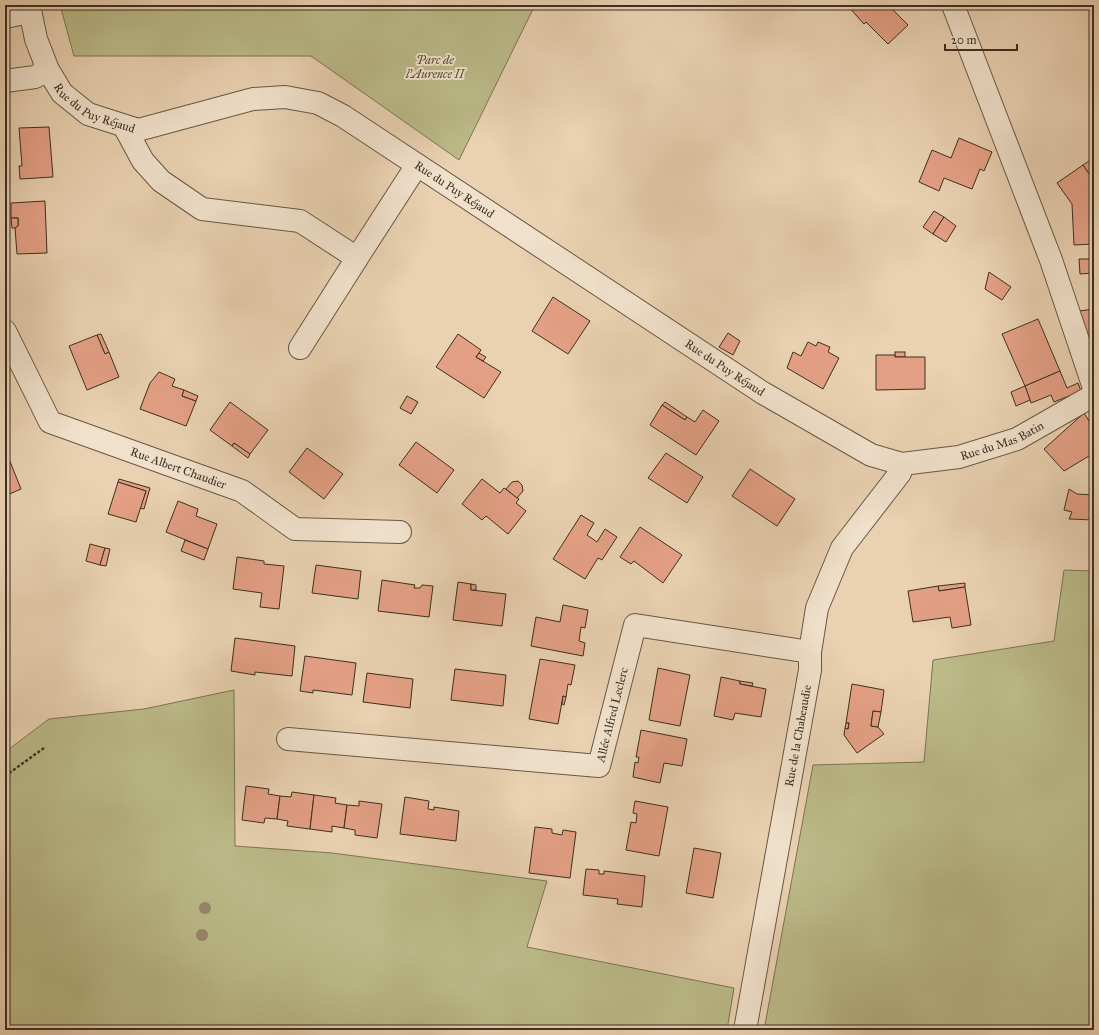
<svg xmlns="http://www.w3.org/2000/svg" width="1099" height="1035" font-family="'IM FELL Great Primer',serif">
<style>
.green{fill:#bbba88;stroke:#7c7454}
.building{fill:#e4a085;stroke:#3d2f21}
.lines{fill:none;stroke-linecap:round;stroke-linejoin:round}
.minor-casing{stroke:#685845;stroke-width:24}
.path{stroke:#3d2f21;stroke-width:2.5;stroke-dasharray:3 2;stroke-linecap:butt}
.minor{stroke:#f1e1cc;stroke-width:22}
.tree{fill:#98876d}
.labels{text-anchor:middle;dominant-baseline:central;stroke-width:4;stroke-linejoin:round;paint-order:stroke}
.park-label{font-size:12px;font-style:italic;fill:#564b36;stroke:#f1e1cc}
.street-label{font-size:12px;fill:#3d2f21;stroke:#f1e1cc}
</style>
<rect width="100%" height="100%" fill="#e9d1b1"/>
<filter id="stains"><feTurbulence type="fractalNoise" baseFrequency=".005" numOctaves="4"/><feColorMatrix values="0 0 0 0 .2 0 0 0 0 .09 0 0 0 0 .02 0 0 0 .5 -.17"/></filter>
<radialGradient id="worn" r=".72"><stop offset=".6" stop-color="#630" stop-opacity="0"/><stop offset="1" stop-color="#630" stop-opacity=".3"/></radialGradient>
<g class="green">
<polygon points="60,5 535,5 459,160 311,56 74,56"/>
<polygon points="1064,570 1094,571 1094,1030 764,1030 813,765 924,762 933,660 1054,641"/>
<polygon points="234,690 235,846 332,853 547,881 527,947 734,988 727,1030 5,1030 5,752 49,719 144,709"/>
</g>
<g class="building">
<polygon points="847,5 888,5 908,25 888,44 866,22 864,24"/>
<polygon points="888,5 894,5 895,6 892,9"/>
<polygon points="49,127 53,177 20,179 19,166 22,166 19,128"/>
<polygon points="959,138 992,152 984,171 980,169 972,189 944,178 939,191 919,182 932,150 951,158"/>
<polygon points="1089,161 1094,168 1094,181 1083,165"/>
<polygon points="1083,165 1094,181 1094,244 1074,245 1072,204 1057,183"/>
<polygon points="45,201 47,253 17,254 15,228 18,226 18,218 11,218 11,203"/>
<polygon points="934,211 944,217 933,234 923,227"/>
<polygon points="944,217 956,226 946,242 933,234"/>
<polygon points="11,218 18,218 18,226 15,228 12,228"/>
<polygon points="1079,259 1094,259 1094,273 1080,274"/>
<polygon points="989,272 1011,287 1002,300 985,289"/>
<polygon points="553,297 590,321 568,354 532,331"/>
<polygon points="1094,309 1094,361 1079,311"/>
<polygon points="1038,319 1060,371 1025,386 1002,334"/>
<polygon points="728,333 740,341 733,355 719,347"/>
<polygon points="101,334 109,352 105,354 97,335"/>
<polygon points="458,334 481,350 476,357 501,372 484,398 436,367"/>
<polygon points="97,335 105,354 109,352 119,377 87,390 69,346"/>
<polygon points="808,342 816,346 818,342 830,347 828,352 839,358 823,389 787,368 793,352 801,356"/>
<rect x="895" y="352" width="10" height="5"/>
<polygon points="479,353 486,357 483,361 476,357"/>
<polygon points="876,355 895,355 895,357 925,357 925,389 876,390"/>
<polygon points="1060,371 1067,388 1078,383 1081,391 1054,402 1051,395 1031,403 1025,386"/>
<polygon points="159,372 175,379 172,386 184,390 182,396 196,401 186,426 140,409 150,383"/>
<polygon points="1025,386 1030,400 1016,406 1011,392"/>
<polygon points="184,390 198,396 196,401 182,396"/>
<polygon points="407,396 418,402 411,414 400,408"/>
<polygon points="230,402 268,430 250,454 234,443 232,446 210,430"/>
<polygon points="665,402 687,417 685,420 662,405"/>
<polygon points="662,405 685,420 687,417 695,422 703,410 719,421 696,455 650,425"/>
<polygon points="5,409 10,421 5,423"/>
<polygon points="1084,413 1094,429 1094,453 1064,471 1044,449"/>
<polygon points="416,442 454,470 437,493 399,465"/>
<polygon points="234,443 250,454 248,458 232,446"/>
<polygon points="307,448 343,474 324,499 289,472"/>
<polygon points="5,449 21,489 5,496"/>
<polygon points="666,453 703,477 687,503 648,478"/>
<polygon points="750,469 795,499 777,526 732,496"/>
<polygon points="119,479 150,488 144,509 140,508 146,491 118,482"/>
<polygon points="482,479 500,493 504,488 519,499 516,503 526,511 508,534 486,516 482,520 462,504"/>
<polygon points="518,481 522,485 523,491 517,498 506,489 512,482"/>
<polygon points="118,482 146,491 136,522 108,514"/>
<polygon points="1069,489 1077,494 1094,495 1094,520 1069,519 1072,512 1064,510"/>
<polygon points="178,501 198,509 196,516 217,524 208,549 166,532"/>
<polygon points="581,515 594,523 587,535 597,542 605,529 617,537 602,560 598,558 585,579 553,559"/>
<polygon points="640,527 682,555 663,583 634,561 631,564 620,557"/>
<polygon points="185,540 208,549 204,560 181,551"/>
<polygon points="90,544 105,548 100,565 86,561"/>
<polygon points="105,548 110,549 106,566 100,565"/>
<polygon points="237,557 264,561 264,564 284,566 279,609 260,607 262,593 233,589"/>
<polygon points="316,565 361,571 358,599 312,593"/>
<polygon points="382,580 415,585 414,588 420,588 422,585 433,586 429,617 378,611"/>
<polygon points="458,582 471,584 471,590 506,594 502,626 453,620"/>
<polygon points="965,583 965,587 939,591 938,586"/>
<polygon points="471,584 476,585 476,590 471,590"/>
<polygon points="938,586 939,591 965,587 971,625 952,628 950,617 913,622 908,591"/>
<polygon points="563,605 588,610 585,628 581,627 579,641 585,643 583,656 531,646 536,617 560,622"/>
<polygon points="235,638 295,646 292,676 255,672 255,675 231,671"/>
<polygon points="305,656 356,663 352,695 313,690 313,693 300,691"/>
<polygon points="540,659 575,665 571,685 568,684 566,697 563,696 558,724 529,719"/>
<polygon points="658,668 690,675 680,726 649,720"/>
<polygon points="455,669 506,675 503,706 451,700"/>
<polygon points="367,673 413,679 410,708 363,702"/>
<polygon points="721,677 740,681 740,684 766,689 761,717 735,713 733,720 714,716"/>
<polygon points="740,681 753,683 752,686 740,684"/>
<polygon points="852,684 884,690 881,712 873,711 871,726 878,727 884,734 857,753 844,735 845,728 848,729 849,723 846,723"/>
<polygon points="563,696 566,697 564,705 562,704"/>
<polygon points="873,711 881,712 878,727 871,726"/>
<polygon points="846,723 849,723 848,729 845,728"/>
<polygon points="641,730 687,739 682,766 664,763 660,783 633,777 635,762 638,763 639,757 636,757"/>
<polygon points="246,786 269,789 268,794 280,796 277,819 265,818 264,823 242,820"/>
<polygon points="292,792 314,795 310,829 287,826 288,821 277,819 280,796 291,797"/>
<polygon points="314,795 336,798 335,803 347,805 344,828 332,826 332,832 310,829"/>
<polygon points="405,797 429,801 428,809 434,810 434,807 459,811 456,841 400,834"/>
<polygon points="359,801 382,804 377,838 355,835 355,830 344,828 347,805 359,806"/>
<polygon points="635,801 668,807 659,856 626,850 631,822 636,823 637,814 633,813"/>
<polygon points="535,827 552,829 552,833 562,835 563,830 576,832 570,878 529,873"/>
<polygon points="694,848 721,853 713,898 686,893"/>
<polygon points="586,869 599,870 599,874 604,874 604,871 645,876 642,907 617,904 618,899 583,895"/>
</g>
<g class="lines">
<defs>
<g id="minor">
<path id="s1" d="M 29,5 L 36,39 L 48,70 L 62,93 L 88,114 L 138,130 L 253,99 L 285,97 L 318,103 L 343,116 L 763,393 L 871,455 L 902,464 L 959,457 L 1017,439 L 1094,395"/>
<polyline points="953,5 1051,260 1094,388"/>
<polyline points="5,17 30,12"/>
<polyline points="5,81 35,77 48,70"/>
<polyline points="124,126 143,161 161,181 202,209 300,221 357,258 417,165"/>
<path id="s2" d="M 5,331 L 50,422 L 242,491 L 295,529 L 400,532"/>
<polyline points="300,348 357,258"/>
<path id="s3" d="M 288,739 L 599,766 L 635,625 L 810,652"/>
<path id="s4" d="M 745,1030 L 810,670 L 810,652 L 817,608 L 842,548 L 900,473 L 902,464"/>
</g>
</defs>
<use href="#minor" class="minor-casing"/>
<polyline class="path" points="5,776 44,748"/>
<use href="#minor" class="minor"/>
</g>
<g class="tree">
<circle cx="205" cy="908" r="6"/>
<circle cx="202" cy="935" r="6"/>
</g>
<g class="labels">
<g class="park-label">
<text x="435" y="60">Parc de<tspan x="435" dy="14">l'Aurence II</tspan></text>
</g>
<g class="street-label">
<text stroke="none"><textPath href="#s1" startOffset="131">Rue du Puy Réjaud</textPath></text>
<text stroke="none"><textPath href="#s1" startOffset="527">Rue du Puy Réjaud</textPath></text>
<text stroke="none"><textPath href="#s1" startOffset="851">Rue du Puy Réjaud</textPath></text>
<text stroke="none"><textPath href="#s1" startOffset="1157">Rue du Mas Batin</textPath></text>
<text stroke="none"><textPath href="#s2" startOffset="238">Rue Albert Chaudier</textPath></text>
<text stroke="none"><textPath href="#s3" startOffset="365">Allée Alfred Leclerc</textPath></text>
<text stroke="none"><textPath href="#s4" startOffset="299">Rue de la Chabeaudie</textPath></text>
</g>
</g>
<rect width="1099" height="1035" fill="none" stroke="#e9d1b1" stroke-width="20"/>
<rect x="6" y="6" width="1087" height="1023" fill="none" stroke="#3d2f21" stroke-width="2"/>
<rect x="10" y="10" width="1079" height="1015" fill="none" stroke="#3d2f21"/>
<path d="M945 44v6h72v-6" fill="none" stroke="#3d2f21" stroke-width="2"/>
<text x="951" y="44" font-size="12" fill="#3d2f21" stroke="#f1e1cc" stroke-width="3" paint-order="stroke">20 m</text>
<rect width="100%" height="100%" filter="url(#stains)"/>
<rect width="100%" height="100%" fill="url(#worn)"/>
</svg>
